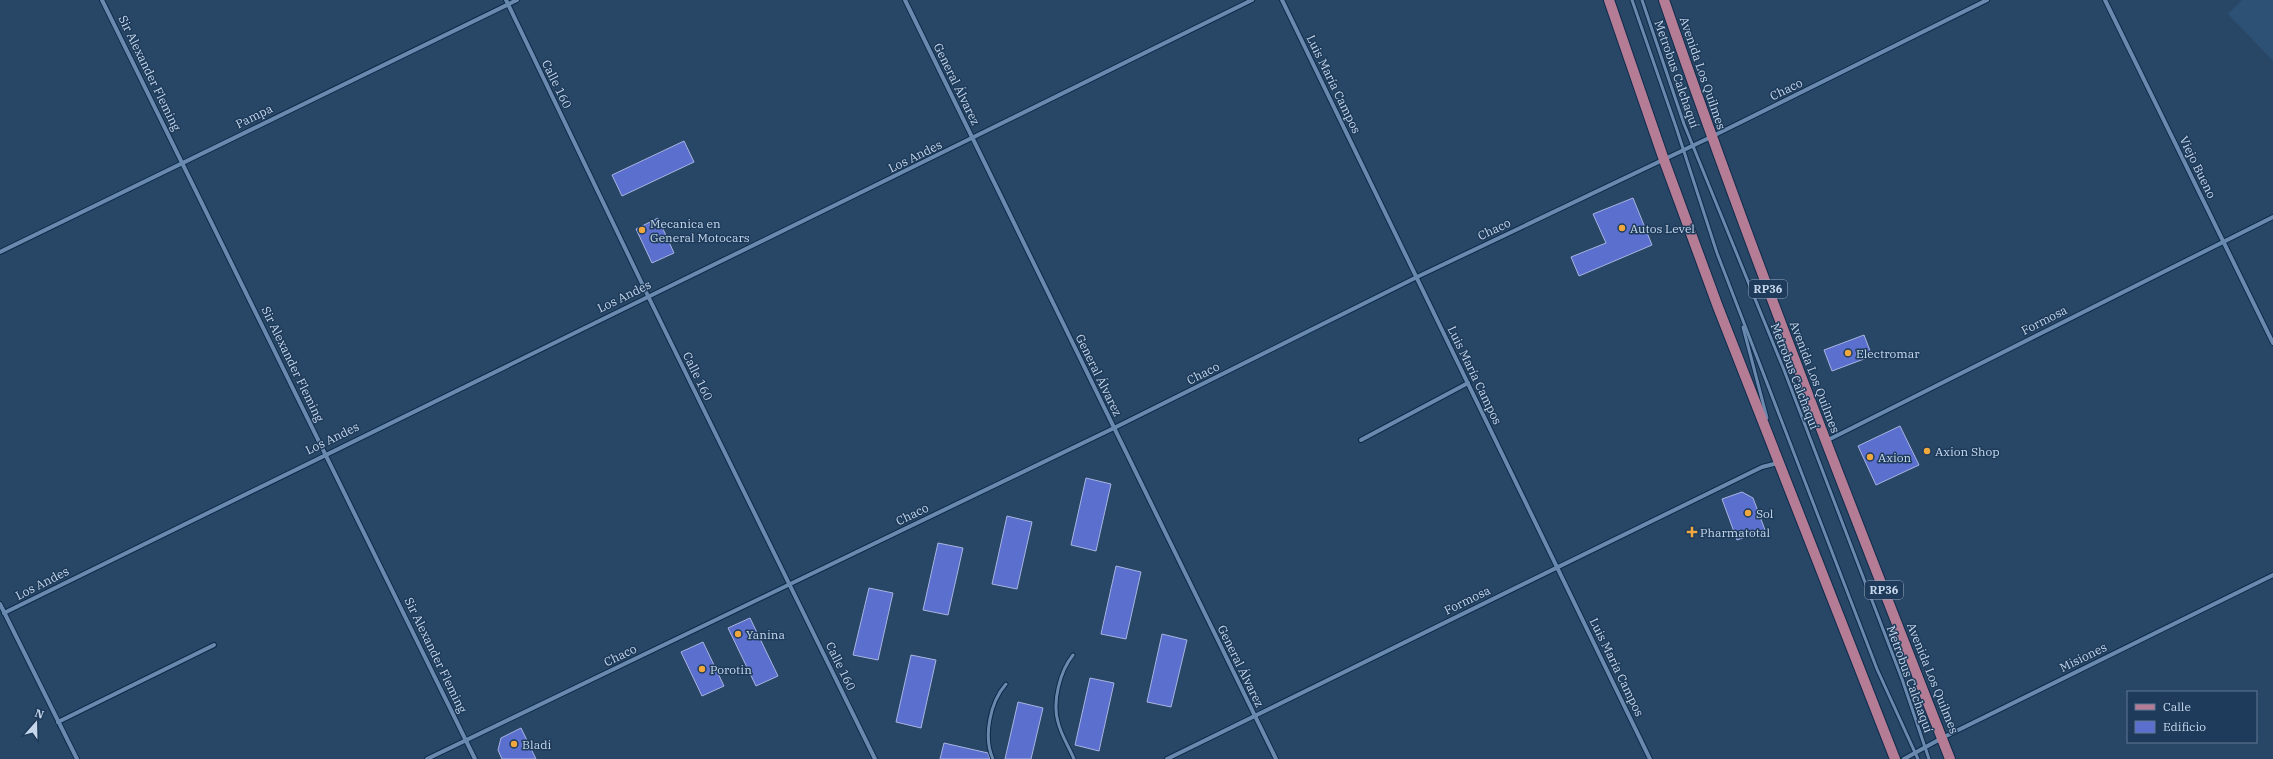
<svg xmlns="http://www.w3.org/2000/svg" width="2273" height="759" font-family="'IBM Plex Serif',serif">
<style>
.built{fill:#2d5075}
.building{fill:#5b6fcf;stroke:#a8b5e2}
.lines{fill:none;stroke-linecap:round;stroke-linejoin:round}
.service-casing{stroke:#0e2b4a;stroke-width:5}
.minor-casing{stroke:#0e2b4a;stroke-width:6}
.primary-casing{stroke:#0e2b4a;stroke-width:12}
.service{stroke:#6a89ae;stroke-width:3}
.minor{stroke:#6a89ae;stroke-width:4}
.primary{stroke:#b47c95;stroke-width:10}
.poi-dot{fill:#efa73e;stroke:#1e3b5b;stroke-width:1.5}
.labels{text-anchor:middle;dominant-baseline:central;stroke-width:3;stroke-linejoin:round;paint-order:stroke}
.shield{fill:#1e3b5b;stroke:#94a8c0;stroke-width:1}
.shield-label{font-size:11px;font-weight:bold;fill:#c6d7eb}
.street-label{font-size:12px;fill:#c6d7eb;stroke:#1e3b5b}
.poi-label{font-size:12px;fill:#c6d7eb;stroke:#1e3b5b;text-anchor:start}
</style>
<rect width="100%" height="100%" fill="#284666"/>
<polygon class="built" points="2242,0 2273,0 2273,61 2228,14"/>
<g class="building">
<polygon points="684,141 694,162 622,196 612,175"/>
<polygon points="1633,198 1652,245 1579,276 1571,257 1606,243 1593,214"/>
<polygon points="658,218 674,253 652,263 636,229"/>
<polygon points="1864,335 1872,356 1832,371 1824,350"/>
<polygon points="1900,426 1919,465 1876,485 1858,446"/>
<polygon points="1086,478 1111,484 1096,551 1071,545"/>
<polygon points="1742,492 1753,498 1765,530 1737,540 1722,499"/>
<polygon points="1007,516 1032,522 1017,589 992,584"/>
<polygon points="938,543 963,548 948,615 923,610"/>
<polygon points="1116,566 1141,572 1126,639 1101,634"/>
<polygon points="869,588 893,593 878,660 853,655"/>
<polygon points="750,618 778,676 756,686 728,628"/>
<polygon points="1162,634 1187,640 1171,707 1147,702"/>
<polygon points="703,642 724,686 702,696 681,652"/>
<polygon points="911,655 936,660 921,728 896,722"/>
<polygon points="1090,678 1114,683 1099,751 1075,745"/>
<polygon points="1018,702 1043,708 1031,759 1005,759"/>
<polygon points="521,728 536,759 502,759 498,750 501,738"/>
<polygon points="944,743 988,753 990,759 940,759"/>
</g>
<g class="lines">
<defs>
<g id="service">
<polyline points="1632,0 1676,127 1717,253 1877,669 1918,759"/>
<polyline points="1642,0 1684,124 1784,370 1902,679 1929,759"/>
<polyline points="1743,327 1767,418"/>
<path d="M 1073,655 C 1060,671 1052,702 1058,722 C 1061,735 1069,747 1074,759"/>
<path d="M 993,759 C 983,737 990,702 1006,684"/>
</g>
<g id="minor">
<polyline points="102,0 475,759"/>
<polyline points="506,0 648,296 875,759"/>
<polyline points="905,0 1276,759"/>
<polyline points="1282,0 1650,759"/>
<polyline points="2105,0 2273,343"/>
<polyline points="0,252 517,0"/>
<polyline points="1361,440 1468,383"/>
<polyline points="1826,441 2273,217"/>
<polyline points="0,604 77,759"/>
<path d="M 4,613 C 419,405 837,206 1252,0"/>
<polyline points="58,722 214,645"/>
<polyline points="427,759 1114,428 1417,277 1711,137 1987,0"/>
<polyline points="1167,759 1762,467 1778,463"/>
<polyline points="1904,759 1942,738 2273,575"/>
</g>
<g id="primary">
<polyline points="1609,0 1664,160 1718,307 1895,759"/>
<path d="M 1664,0 C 1752,256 1851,507 1950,759"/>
</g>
</defs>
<use href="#service" class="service-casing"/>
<use href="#minor" class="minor-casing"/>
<use href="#primary" class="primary-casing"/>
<use href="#service" class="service"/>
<use href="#minor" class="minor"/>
<use href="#primary" class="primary"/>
</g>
<g class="poi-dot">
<circle cx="1622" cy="228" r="4"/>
<circle cx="642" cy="230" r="4"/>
<circle cx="1848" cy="353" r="4"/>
<circle cx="1927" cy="451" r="4"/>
<circle cx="1870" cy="457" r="4"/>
<circle cx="1748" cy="513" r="4"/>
<path d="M1690 526h4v4h4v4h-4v4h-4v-4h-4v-4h4z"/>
<circle cx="738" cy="634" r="4"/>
<circle cx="702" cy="669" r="4"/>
<circle cx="514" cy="744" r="4"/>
</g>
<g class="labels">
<g class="shield">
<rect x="1749" y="280" width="38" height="18" rx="3"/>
<rect x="1865" y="581" width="38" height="18" rx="3"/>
</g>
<g class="shield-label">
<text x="1768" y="289">RP36</text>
<text x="1884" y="590">RP36</text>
</g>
<g class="street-label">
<text transform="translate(150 73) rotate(64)">Sir Alexander Fleming</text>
<text transform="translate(1703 73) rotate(71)">Avenida Los Quilmes</text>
<text transform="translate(1677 74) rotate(71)">Metrobus Calchaquí</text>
<text transform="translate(557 84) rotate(64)">Calle 160</text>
<text transform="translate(957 84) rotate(64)">General Álvarez</text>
<text transform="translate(1334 84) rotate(64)">Luis María Campos</text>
<text transform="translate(1786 89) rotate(-26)">Chaco</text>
<text transform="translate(254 116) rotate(-26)">Pampa</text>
<text transform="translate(915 156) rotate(-26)">Los Andes</text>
<text transform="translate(2198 167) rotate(64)">Viejo Bueno</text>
<text transform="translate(1494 229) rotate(-25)">Chaco</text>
<text transform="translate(624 296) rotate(-26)">Los Andes</text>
<text transform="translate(2044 320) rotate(-27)">Formosa</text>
<text transform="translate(293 364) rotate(64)">Sir Alexander Fleming</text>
<text transform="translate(1203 373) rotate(-27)">Chaco</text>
<text transform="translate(1099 375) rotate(64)">General Álvarez</text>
<text transform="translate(1475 375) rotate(64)">Luis María Campos</text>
<text transform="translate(698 376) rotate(64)">Calle 160</text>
<text transform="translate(1795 376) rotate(69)">Metrobus Calchaquí</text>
<text transform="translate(1815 377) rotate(69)">Avenida Los Quilmes</text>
<text transform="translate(332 438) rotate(-26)">Los Andes</text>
<text transform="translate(912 514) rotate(-26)">Chaco</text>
<text transform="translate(42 583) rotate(-27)">Los Andes</text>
<text transform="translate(1467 600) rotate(-26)">Formosa</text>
<text transform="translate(436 655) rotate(64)">Sir Alexander Fleming</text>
<text transform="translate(620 655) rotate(-26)">Chaco</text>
<text transform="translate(2083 657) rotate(-26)">Misiones</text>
<text transform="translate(841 666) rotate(64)">Calle 160</text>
<text transform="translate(1241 666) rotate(64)">General Álvarez</text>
<text transform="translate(1617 667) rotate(64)">Luis María Campos</text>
<text transform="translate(1933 678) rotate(68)">Avenida Los Quilmes</text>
<text transform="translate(1910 679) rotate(70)">Metrobus Calchaquí</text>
</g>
<g class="poi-label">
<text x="650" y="223">Mecanica en<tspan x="650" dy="14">General Motocars</tspan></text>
<text x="1630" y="228">Autos Level</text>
<text x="1856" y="353">Electromar</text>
<text x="1935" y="451">Axion Shop</text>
<text x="1878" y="457">Axion</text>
<text x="1756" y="513">Sol</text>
<text x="1700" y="532">Pharmatotal</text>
<text x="746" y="634">Yanina</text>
<text x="710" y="669">Porotin</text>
<text x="522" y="744">Bladi</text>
</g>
</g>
<rect x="2127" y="691" width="130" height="52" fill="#1e3b5b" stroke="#617995"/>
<rect x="2135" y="704" width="20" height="6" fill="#b47c95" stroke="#617995"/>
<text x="2163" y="711" font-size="12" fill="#c6d7eb">Calle</text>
<rect x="2135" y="721" width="20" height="12" fill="#5b6fcf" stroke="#617995"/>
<text x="2163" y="731" font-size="12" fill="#c6d7eb">Edificio</text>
<g transform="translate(36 723) rotate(20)" stroke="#1e3b5b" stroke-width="3" paint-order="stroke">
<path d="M0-3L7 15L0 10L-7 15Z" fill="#c6d7eb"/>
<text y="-6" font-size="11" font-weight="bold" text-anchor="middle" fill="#c6d7eb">N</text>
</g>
</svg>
